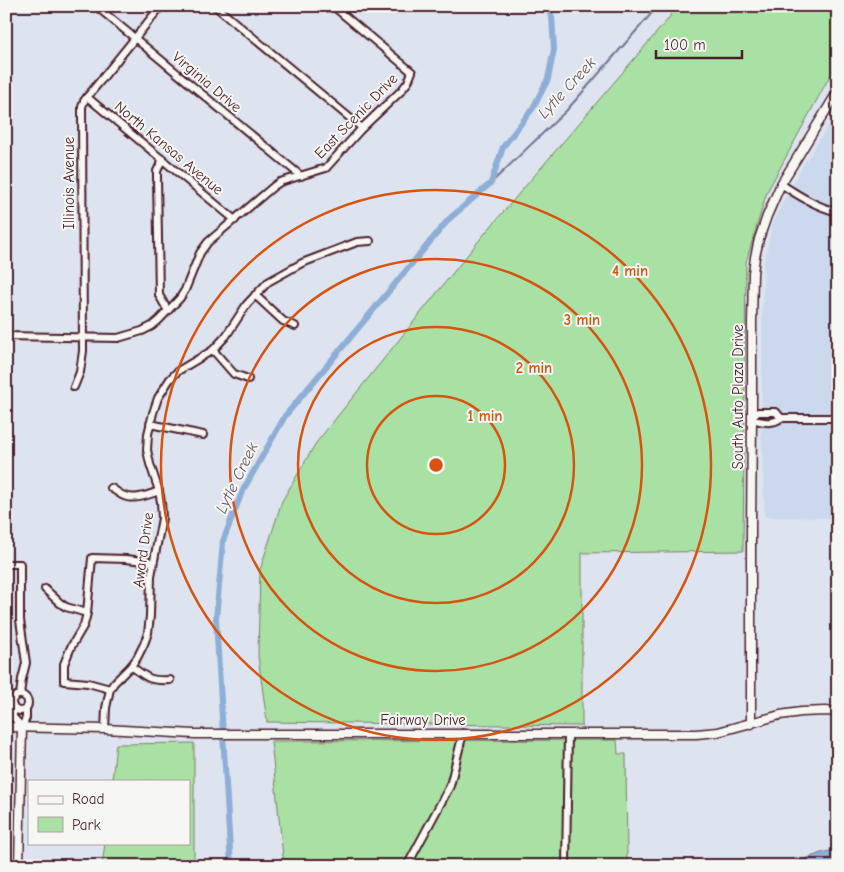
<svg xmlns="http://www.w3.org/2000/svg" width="844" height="872" font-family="'Comic Neue',sans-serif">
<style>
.built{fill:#ccd8ed}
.green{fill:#a9e0a3;stroke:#7a8067}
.water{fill:#8eaed6;stroke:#737592}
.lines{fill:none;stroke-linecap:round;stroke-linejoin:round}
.stream{stroke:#737592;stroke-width:2}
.canal{stroke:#8eaed6;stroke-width:6}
.minor-casing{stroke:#4a1f2b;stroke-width:10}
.tertiary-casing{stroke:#4a1f2b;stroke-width:11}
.minor{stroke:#f6f6f2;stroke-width:6}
.tertiary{stroke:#f6f6f2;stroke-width:8}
.ring{fill:none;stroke:#d8530f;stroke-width:2.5}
.labels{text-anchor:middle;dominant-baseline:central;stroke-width:4;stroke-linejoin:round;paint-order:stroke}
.street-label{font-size:15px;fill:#4a1f2b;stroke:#f6f6f2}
.water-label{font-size:16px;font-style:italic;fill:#625167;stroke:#f6f6f2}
.centre{fill:#d8530f;stroke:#f6f6f2;stroke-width:2.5}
.ring-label{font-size:15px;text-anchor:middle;font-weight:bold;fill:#d8530f;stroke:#f6f6f2;stroke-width:4;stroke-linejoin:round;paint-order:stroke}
</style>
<rect width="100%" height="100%" fill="#dde4ef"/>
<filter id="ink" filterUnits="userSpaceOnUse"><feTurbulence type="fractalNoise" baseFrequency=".02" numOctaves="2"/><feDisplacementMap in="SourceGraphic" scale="10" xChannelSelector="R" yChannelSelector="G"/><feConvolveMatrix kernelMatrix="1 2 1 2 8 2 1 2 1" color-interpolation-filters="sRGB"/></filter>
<g filter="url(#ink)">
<polygon class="built" points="838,111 838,518 765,517 761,429 762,400 762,310 764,263 773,222 782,204 803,165"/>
<g class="green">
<polygon points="675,6 838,6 838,61 767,192 746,262 743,551 582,553 582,726 267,722 258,656 260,570 282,501 316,443 481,238 669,18"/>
<polygon points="617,740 618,754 626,754 627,866 284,866 271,741"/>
<polygon points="194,743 194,866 102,866 105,843 189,843 189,781 112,781 116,744"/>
</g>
<polygon class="water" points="838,849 838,866 787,866 821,853"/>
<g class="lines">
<polyline class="stream" points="491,183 566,111 658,6"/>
<polyline class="canal" points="231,866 216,619 223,541 242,492 285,416 449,219 491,183 503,147 533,108 548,79 554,49 552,17 548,6"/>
<defs>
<g id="minor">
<polyline points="96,6 301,176"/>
<polyline points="215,6 362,128"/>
<polyline points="87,97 235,220"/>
<polyline points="163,159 157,171 157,178 159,295 168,311"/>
<path d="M 781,184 C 799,196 817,207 838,212"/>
<polyline points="255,295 283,321 295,326"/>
<polyline points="6,336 118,338 142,331 152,326 159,320 180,298 185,290 200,253 208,242 274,186 280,182 326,168 362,128 401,91 408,82 412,72 333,6"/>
<polyline points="213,350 234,374 248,379"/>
<polyline points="74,387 80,372 83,351 82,107 84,101 161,6"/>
<path d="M 781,418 L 776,412 L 758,412 L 752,418 C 760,423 774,424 781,418 L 838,418"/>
<polyline points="150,424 203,435"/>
<path d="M 111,488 C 115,490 118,493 122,495 C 133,501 148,495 159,491"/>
<polyline points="6,564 20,564 20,620 26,663 22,679 20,695"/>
<polyline points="45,589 60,603 66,607 87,613"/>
<path d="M 131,666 C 147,678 149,681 170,680"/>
<polyline points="110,689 88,683 64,681 64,664 71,647 84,625 87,613 92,558 126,559 153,562"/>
<circle cx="20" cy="703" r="8"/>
<polyline points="6,710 13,706 13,717 22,727 26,718 26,708"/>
<polyline points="105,729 106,708 110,689 114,683 131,666 137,658 144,644 148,633 150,616 151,576 162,518 161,502 159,491 150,464 147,450 148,434 153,413 158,398 170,379 178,371 213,350 226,336 247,304 268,282 302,263 357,242 370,241"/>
<polyline points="407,866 450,786 463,733"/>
<polyline points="566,866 568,734"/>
</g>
<g id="tertiary">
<polyline points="751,724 751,527 752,418 752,323 753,273 755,257 759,239 767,216 781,184 838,91"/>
<polyline points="6,727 105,729 194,734 696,734 718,732 780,715 801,712 825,711 838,712"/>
<polyline points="19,866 22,727"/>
</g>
</defs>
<use href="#minor" class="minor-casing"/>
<use href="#tertiary" class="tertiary-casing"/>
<use href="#minor" class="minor"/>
<use href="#tertiary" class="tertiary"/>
</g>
</g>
<g class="ring">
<circle cx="436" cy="465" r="69"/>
<circle cx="436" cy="465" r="138"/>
<circle cx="436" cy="465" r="206"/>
<circle cx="436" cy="465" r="275"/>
</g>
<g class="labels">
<g class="street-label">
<text transform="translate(207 82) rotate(40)">Virginia Drive</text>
<text transform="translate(356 116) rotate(-46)">East Scenic Drive</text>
<text transform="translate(169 148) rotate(40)">North Kansas Avenue</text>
<text transform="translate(69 183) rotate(-90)">Illinois Avenue</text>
<text transform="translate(738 397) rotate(-90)">South Auto Plaza Drive</text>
<text transform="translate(143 550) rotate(-82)">Award Drive</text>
<text x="423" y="720">Fairway Drive</text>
</g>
<g class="water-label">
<text transform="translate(567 88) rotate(-47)">Lytle Creek</text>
<text transform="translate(237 478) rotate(-64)">Lytle Creek</text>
</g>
</g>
<circle cx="436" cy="465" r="8" class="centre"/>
<g class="ring-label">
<text x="630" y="276">4 min</text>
<text x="582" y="325">3 min</text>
<text x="534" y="373">2 min</text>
<text x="485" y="421">1 min</text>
</g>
<rect width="844" height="872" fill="none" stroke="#f6f6f2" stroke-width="25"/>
<rect x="12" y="12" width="819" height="847" fill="none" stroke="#4a1f2b" stroke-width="2" filter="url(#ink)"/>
<rect x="28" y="780" width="162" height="65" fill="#f6f6f2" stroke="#b1a0a2"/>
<rect x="38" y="796" width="25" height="8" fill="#f6f6f2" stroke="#b1a0a2"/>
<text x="72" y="804" font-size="15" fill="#4a1f2b">Road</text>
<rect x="38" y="817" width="25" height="15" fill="#a9e0a3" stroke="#b1a0a2"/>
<text x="72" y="830" font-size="15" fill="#4a1f2b">Park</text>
<path d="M656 50v8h86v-8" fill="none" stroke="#4a1f2b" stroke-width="2.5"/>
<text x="664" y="50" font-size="15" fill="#4a1f2b" stroke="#f6f6f2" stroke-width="4" paint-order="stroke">100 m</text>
</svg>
